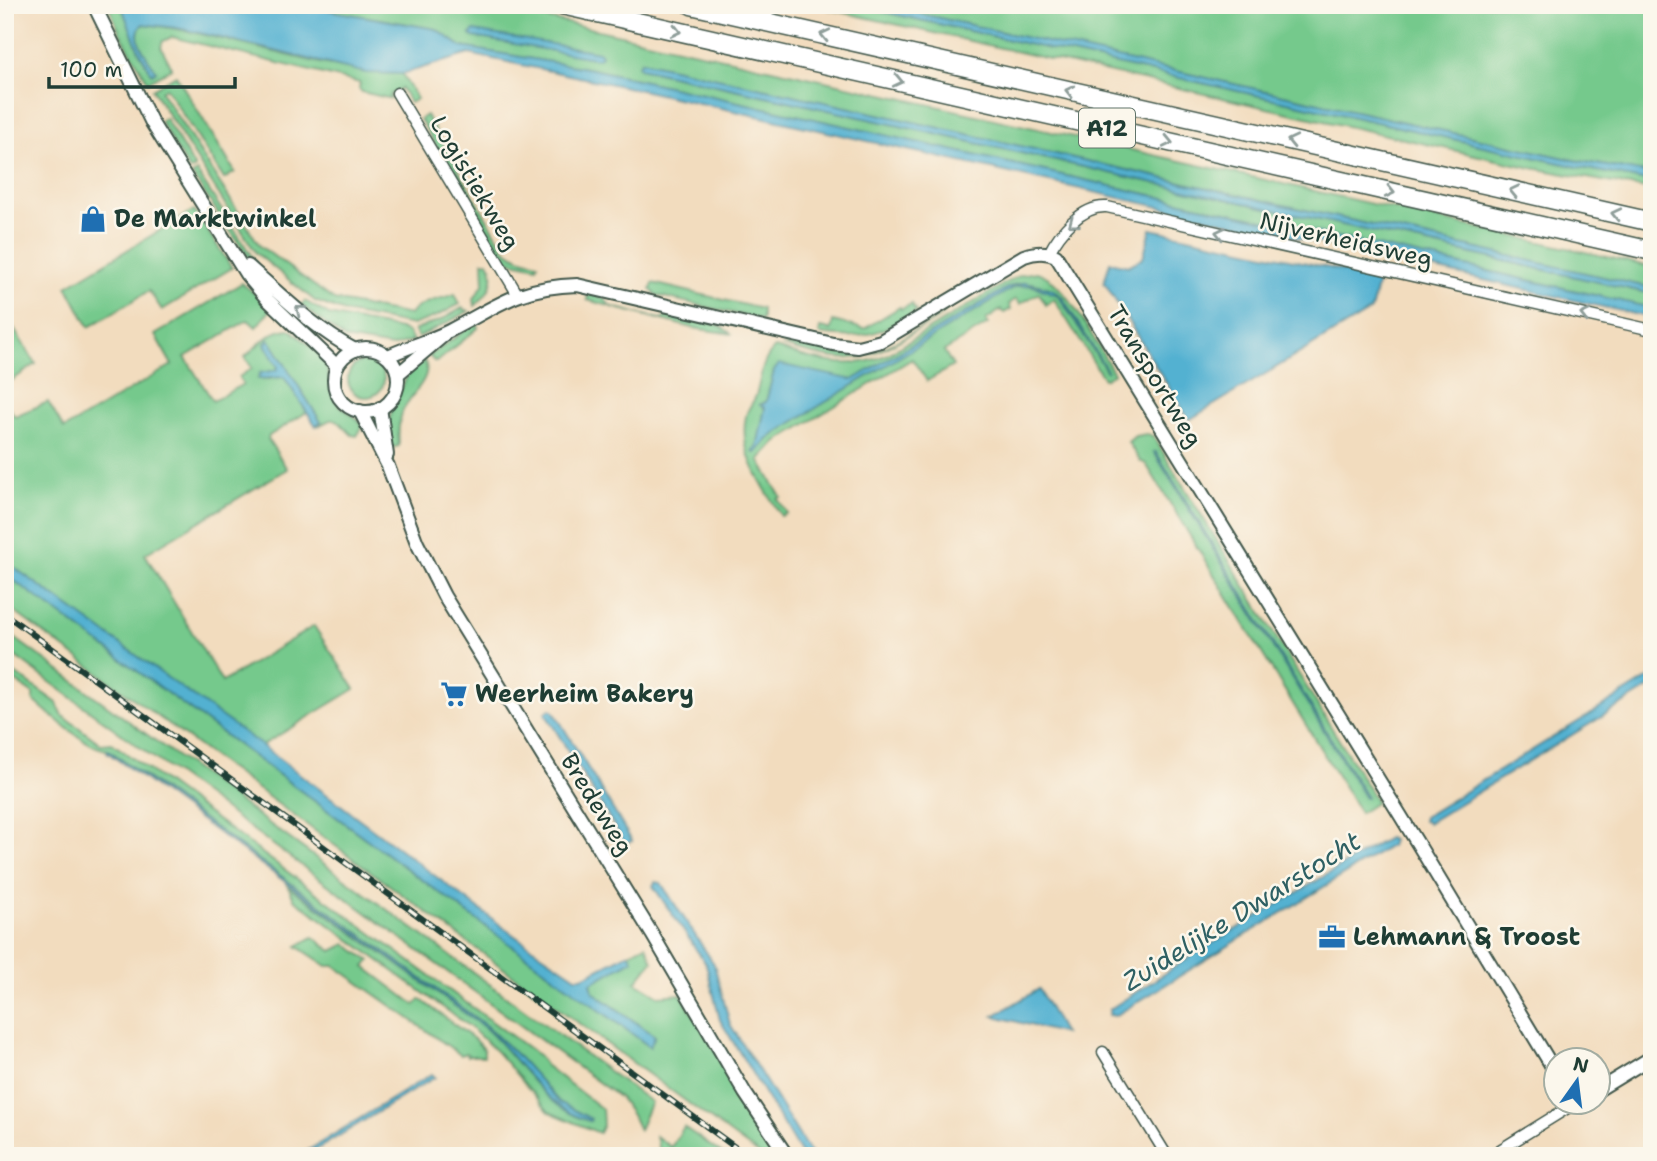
<svg xmlns="http://www.w3.org/2000/svg" width="1657" height="1161" font-family="'Shantell Sans',sans-serif">
<style>
.green{fill:#74c98c;stroke:#4a8360;stroke-width:2;fill-rule:evenodd}
.water{fill:#52b1d1;stroke:#387782;stroke-width:2}
.lines{fill:none;stroke-linecap:round;stroke-linejoin:round}
.minor-casing{stroke:#3f5549;stroke-width:13}
.tertiary-casing{stroke:#3f5549;stroke-width:16}
.motorway-casing{stroke:#3f5549;stroke-width:21}
.minor{stroke:#fff;stroke-width:10}
.tertiary{stroke:#fff;stroke-width:12}
.motorway{stroke:#fff;stroke-width:18}
.rail-casing{stroke:#1f3d34;stroke-width:6}
.rail{stroke:#fbf7ec;stroke-width:3.5;stroke-dasharray:10;stroke-linecap:butt}
.oneway{stroke:#8f9e9a}
.labels{text-anchor:middle;dominant-baseline:central;stroke-width:5;stroke-linejoin:round;paint-order:stroke}
.shield{fill:#fbf7ec;stroke:#61756b;stroke-width:2}
.shield-label{font-size:23px;font-weight:bold;fill:#1f3d34}
.street-label{font-size:24px;fill:#1f3d34;stroke:#fbf7ec}
.poi-label{font-size:24px;font-weight:bold;fill:#1f3d34;stroke:#fbf7ec;text-anchor:start}
.water-label{font-size:26px;font-style:italic;fill:#2e6063;stroke:#fbf7ec}
</style>
<rect width="100%" height="100%" fill="#fbf7ec"/>
<filter id="ink" filterUnits="userSpaceOnUse"><feTurbulence type="fractalNoise" baseFrequency=".0143" numOctaves="2"/><feDisplacementMap in="SourceGraphic" scale="14" xChannelSelector="R" yChannelSelector="G"/><feConvolveMatrix kernelMatrix="1 2 1 2 8 2 1 2 1" color-interpolation-filters="sRGB"/></filter>
<filter id="wash" filterUnits="userSpaceOnUse"><feTurbulence type="fractalNoise" baseFrequency=".00686" numOctaves="4" result="noise"/><feDisplacementMap in="SourceGraphic" scale="28" xChannelSelector="R" yChannelSelector="G"/><feGaussianBlur stdDeviation="1.57" result="paint"/><feColorMatrix in="noise" values="0 0 0 0 0 0 0 0 0 0 0 0 0 0 0 0 0 1.4 0 .05"/><feComposite in="paint" operator="in"/></filter>
<g filter="url(#wash)">
<rect width="100%" height="100%" fill="#f2dcbe"/>
<g class="green">
<path d="M 108,5 L 121,5 L 139,51 L 152,74 L 156,71 C 148,58 129,37 143,24 C 230,34 314,71 402,74 L 417,99 L 410,103 L 401,88 L 390,95 L 391,99 L 362,92 L 359,89 L 360,83 L 172,37 L 163,41 L 161,47 L 172,68 L 148,82 L 120,33 Z"/>
<polygon points="299,5 482,5 527,14 1652,267 1652,288 642,61 653,71 1652,294 1652,308 592,69 462,47 436,29"/>
<polygon points="810,5 853,5 1573,166 1652,182 1652,190 1532,168"/>
<polygon points="881,5 1647,5 1652,14 1652,174 1574,160"/>
<path d="M 176,75 L 235,172 L 224,179 L 166,88 L 161,91 L 260,246 L 334,300 L 410,315 C 418,301 441,300 455,294 L 460,304 L 437,316 L 413,325 L 347,313 L 315,301 L 256,253 L 152,89 Z"/>
<polygon points="426,115 505,249 519,258 538,263 537,267 504,260 420,119"/>
<polygon points="165,118 195,168 194,169 189,170 160,121"/>
<polygon points="197,172 255,261 254,266 192,175"/>
<polygon points="194,210 232,268 162,310 149,291 89,327 67,286"/>
<path d="M 483,261 L 488,261 C 499,278 488,295 475,306 L 474,299 L 484,283 Z"/>
<path d="M 1036,272 C 1064,277 1098,348 1114,373 L 1104,379 L 1054,299 L 1046,305 L 1039,293 L 1020,304 L 1016,299 L 1009,304 L 1011,309 L 1004,313 L 1001,310 L 986,320 L 988,324 L 944,351 L 953,366 L 927,381 L 912,359 L 776,442 L 759,460 L 781,497 L 778,499 L 787,513 L 781,516 C 763,484 738,454 746,416 C 748,406 755,402 757,392 C 761,377 762,359 775,348 C 813,359 850,373 888,354 L 1007,282 L 1020,275 ZM 1032,283 L 1052,289 L 1062,297 L 1107,372 L 1058,295 L 1031,285 L 1017,286 L 1006,292 L 793,422 L 768,439 L 756,453 L 753,452 L 757,447 L 765,408 L 761,404 L 766,402 L 774,371 L 853,380 L 1007,288 L 1016,284 Z"/>
<path d="M 242,283 L 260,298 L 270,311 L 256,327 L 248,320 L 185,357 L 213,401 L 243,384 L 239,377 L 252,368 L 245,357 C 258,345 271,329 290,329 C 301,339 319,350 325,363 C 331,375 328,389 335,400 C 343,411 356,414 363,426 L 357,436 L 352,435 L 337,420 L 330,420 L 318,426 L 321,422 L 269,339 L 265,344 L 279,367 L 261,380 L 284,377 L 307,412 L 269,436 L 268,439 L 287,469 L 145,554 L 222,682 L 314,626 L 355,689 L 261,746 L 5,561 L 5,402 L 15,416 L 48,402 L 64,429 L 172,365 L 155,335 Z"/>
<polygon points="653,283 762,309 762,320 656,295 651,290"/>
<polygon points="588,294 604,298 611,307 661,319 669,314 719,325 732,334 692,328 587,300"/>
<polygon points="305,301 329,315 400,329 408,333 413,341 392,347 345,339 301,305"/>
<path d="M 912,304 L 916,312 C 878,334 863,341 819,334 L 820,328 L 831,330 L 833,321 L 864,329 L 900,307 L 901,309 Z"/>
<polygon points="462,308 469,311 418,338 414,330 441,320"/>
<path d="M 945,312 C 939,319 924,326 914,332 C 860,365 844,364 784,346 C 803,341 821,351 839,353 C 879,359 912,332 945,312 Z"/>
<polygon points="5,315 36,364 5,385"/>
<polygon points="477,322 478,328 438,361 435,362 429,356"/>
<path d="M 424,360 C 435,378 408,395 402,413 C 398,424 398,435 399,446 L 391,448 L 388,426 L 392,408 L 408,374 Z"/>
<circle cx="366" cy="379" r="18"/>
<polygon points="1147,434 1153,436 1377,802 1360,813 1146,464 1140,461 1128,442 1135,436"/>
<polygon points="5,574 649,1046 655,1036 593,992 591,983 632,960 629,953 646,945 653,961 636,982 659,996 681,994 780,1156 761,1156 5,605"/>
<polygon points="5,631 651,1102 639,1130 632,1115 620,1098 5,649"/>
<path d="M 5,666 L 57,703 L 62,715 L 101,744 L 112,743 L 539,1056 L 545,1065 L 602,1109 L 603,1125 L 599,1133 L 549,1112 L 497,1052 L 470,1027 L 294,899 L 288,886 L 484,1027 C 518,1056 545,1111 590,1121 L 559,1102 L 516,1054 L 485,1025 L 109,750 C 90,751 48,713 33,700 L 33,694 L 5,674 Z"/>
<polygon points="313,937 332,951 346,944 370,961 365,967 415,1005 420,999 474,1039 484,1050 484,1056 466,1056 468,1055 466,1053 461,1055 335,966 327,966 297,946"/>
<polygon points="684,1127 725,1156 660,1156 656,1136 671,1147"/>
</g>
<g class="water">
<path d="M 121,5 L 299,5 L 436,29 L 462,47 L 592,69 L 1652,308 L 1652,318 L 650,92 L 469,54 L 402,74 L 366,73 L 213,36 L 177,28 L 143,24 C 129,37 148,58 156,71 L 152,74 L 139,51 Z"/>
<polygon points="853,5 881,5 1574,160 1652,174 1652,182 1573,166"/>
<polygon points="474,31 599,52 601,56 598,59 473,37 470,34"/>
<polygon points="642,61 1652,288 1652,294 653,71 640,68 638,65"/>
<polygon points="1151,229 1376,278 1378,282 1371,310 1189,420 1104,282 1110,262 1128,266 1143,258"/>
<polygon points="1025,282 1052,289 1062,297 1108,372 1058,295 1031,285 1017,286 1006,292 793,422 768,439 756,453 753,452 757,447 765,408 760,405 766,402 774,371 779,364 853,380 1007,288"/>
<polygon points="269,339 321,422 316,426 284,377 258,379 260,373 277,370 278,367 265,344"/>
<polygon points="1154,452 1156,452 1367,798 1365,798"/>
<polygon points="5,561 261,745 515,936 576,977 583,977 629,953 633,960 591,983 593,992 655,1036 650,1047 5,574"/>
<polygon points="1652,676 1652,686 1428,823 1423,821 1424,817"/>
<polygon points="550,709 553,710 632,841 625,844 545,713"/>
<path d="M 108,750 L 485,1025 L 516,1054 L 559,1102 L 591,1119 L 590,1121 C 543,1109 520,1057 484,1027 L 107,752 Z"/>
<polygon points="1388,838 1392,840 1390,846 1115,1016 1109,1015 1110,1009 1193,955"/>
<polygon points="655,882 661,883 714,964 730,1024 812,1156 802,1156 720,1020 706,964 653,886"/>
<polygon points="1039,989 1064,1034 994,1016"/>
<polygon points="432,1074 435,1077 306,1156 299,1156"/>
</g>
</g>
<g filter="url(#ink)">
<g class="lines">
<defs>
<g id="minor">
<polyline points="397,93 518,295"/>
<path d="M 1049,253 C 1059,233 1082,205 1107,207 L 1652,330"/>
<polyline points="1103,1052 1167,1156"/>
<polyline points="1490,1156 1574,1104"/>
</g>
<g id="tertiary">
<polyline points="94,5 152,123 246,274 268,300 337,366"/>
<path d="M 248,266 C 282,296 315,329 355,350"/>
<circle cx="366" cy="380" r="32"/>
<path d="M 388,356 C 408,347 429,341 449,331 C 498,306 517,287 577,285 L 833,344 L 858,347 L 881,341 L 1024,256 C 1035,252 1045,251 1056,256 L 1418,844 L 1556,1073"/>
<polyline points="398,374 443,336"/>
<polyline points="380,408 387,455"/>
<polyline points="360,411 388,466 417,543 444,596 652,934 745,1093 787,1156"/>
<polyline points="1598,1090 1652,1057"/>
<polyline points="1572,1102 1574,1104 1578,1102"/>
</g>
<g id="motorway">
<polyline points="562,5 1652,251"/>
<polyline points="691,5 1652,222"/>
</g>
</defs>
<use href="#minor" class="minor-casing"/>
<use href="#tertiary" class="tertiary-casing"/>
<use href="#motorway" class="motorway-casing"/>
<use href="#minor" class="minor"/>
<use href="#tertiary" class="tertiary"/>
<use href="#motorway" class="motorway"/>
<defs>
<polyline id="rail" points="5,614 747,1156"/>
</defs>
<use href="#rail" class="rail-casing"/>
<use href="#rail" class="rail"/>
</g>
<defs><path id="oneway-chevron" d="M-2-3.5L2.5 0L-2 3.5" fill="none" stroke-width="1.6" stroke-linecap="round" stroke-linejoin="round" transform="scale(1.75)"/></defs>
<g class="oneway">
<use href="#oneway-chevron" transform="translate(676 31) rotate(13)"/>
<use href="#oneway-chevron" transform="translate(825 35) rotate(-167)"/>
<use href="#oneway-chevron" transform="translate(898 81) rotate(13)"/>
<use href="#oneway-chevron" transform="translate(1070 91) rotate(-167)"/>
<use href="#oneway-chevron" transform="translate(1292 141) rotate(-167)"/>
<use href="#oneway-chevron" transform="translate(1168 142) rotate(13)"/>
<use href="#oneway-chevron" transform="translate(1514 191) rotate(-167)"/>
<use href="#oneway-chevron" transform="translate(1390 192) rotate(13)"/>
<use href="#oneway-chevron" transform="translate(1616 214) rotate(-167)"/>
<use href="#oneway-chevron" transform="translate(1073 223) rotate(143)"/>
<use href="#oneway-chevron" transform="translate(1220 233) rotate(-167)"/>
<use href="#oneway-chevron" transform="translate(300 310) rotate(-142)"/>
<use href="#oneway-chevron" transform="translate(1585 315) rotate(-167)"/>
</g>
</g>
<defs>
<symbol id="shop-bare" viewBox="-9 -9 18 18"><path d="M-5-2.5h2.3a2.7 3.5 0 0 1 5.4 0H5L5.5 6h-11ZM-1.5-2.5h3a1.5 2.3 0 0 0-3 0Z" fill="#1f6fb2" stroke="#fbf7ec" stroke-width="2.5" paint-order="stroke"/></symbol>
<symbol id="supermarket-bare" viewBox="-9 -9 18 18"><path d="M-6-5.5h2.5l.6 2H6L4.5 2H-2.5L-4.4-4H-6ZM-1.5 3.2a1.3 1.3 0 1 0 .1 0ZM3 3.2a1.3 1.3 0 1 0 .1 0Z" fill="#1f6fb2" stroke="#fbf7ec" stroke-width="2.5" paint-order="stroke"/></symbol>
<symbol id="office-bare" viewBox="-9 -9 18 18"><path d="M-6-3h4V-5.5h4V-3h4V5H-6ZM-1-4.5V-3h2v-1.5ZM-6 0V1H6V0Z" fill="#1f6fb2" stroke="#fbf7ec" stroke-width="2.5" paint-order="stroke"/></symbol>
</defs>
<g fill-rule="evenodd">
<use href="#shop-bare" x="74" y="200" width="38" height="38"/>
<use href="#supermarket-bare" x="435" y="675" width="38" height="38"/>
<use href="#office-bare" x="1313" y="918" width="38" height="38"/>
</g>
<g class="labels">
<rect class="shield" x="1079" y="108.5" width="56" height="39" rx="5"/>
<g class="shield-label">
<text x="1107" y="128">A12</text>
</g>
<g class="street-label">
<text transform="translate(475 183) rotate(59)">Logistiekweg</text>
<text transform="translate(1346 240) rotate(13)">Nijverheidsweg</text>
<text transform="translate(1155 376) rotate(59)">Transportweg</text>
<text transform="translate(597 804) rotate(58)">Bredeweg</text>
</g>
<g class="poi-label">
<text x="114" y="219">De Marktwinkel</text>
<text x="475" y="694">Weerheim Bakery</text>
<text x="1353" y="937">Lehmann &amp; Troost</text>
</g>
<g class="water-label">
<text transform="translate(1241 911) rotate(-32)">Zuidelijke Dwarstocht</text>
</g>
</g>
<rect width="1657" height="1161" fill="none" stroke="#fbf7ec" stroke-width="28"/>
<g transform="translate(1577 1081) rotate(14)"><circle r="33" fill="#fbf7ec" stroke="#a3ada2" stroke-width="2"/>
<path d="M0-5L12 26L0 18L-12 26Z" fill="#1f6fb2"/>
<text y="-10" font-size="19" font-weight="bold" text-anchor="middle" fill="#1f3d34">N</text>
</g>
<path d="M49 77v10h186v-10" fill="none" stroke="#1f3d34" stroke-width="3.5"/>
<text x="60" y="77" font-size="21" fill="#1f3d34" stroke="#fbf7ec" stroke-width="5" paint-order="stroke">100 m</text>
</svg>
